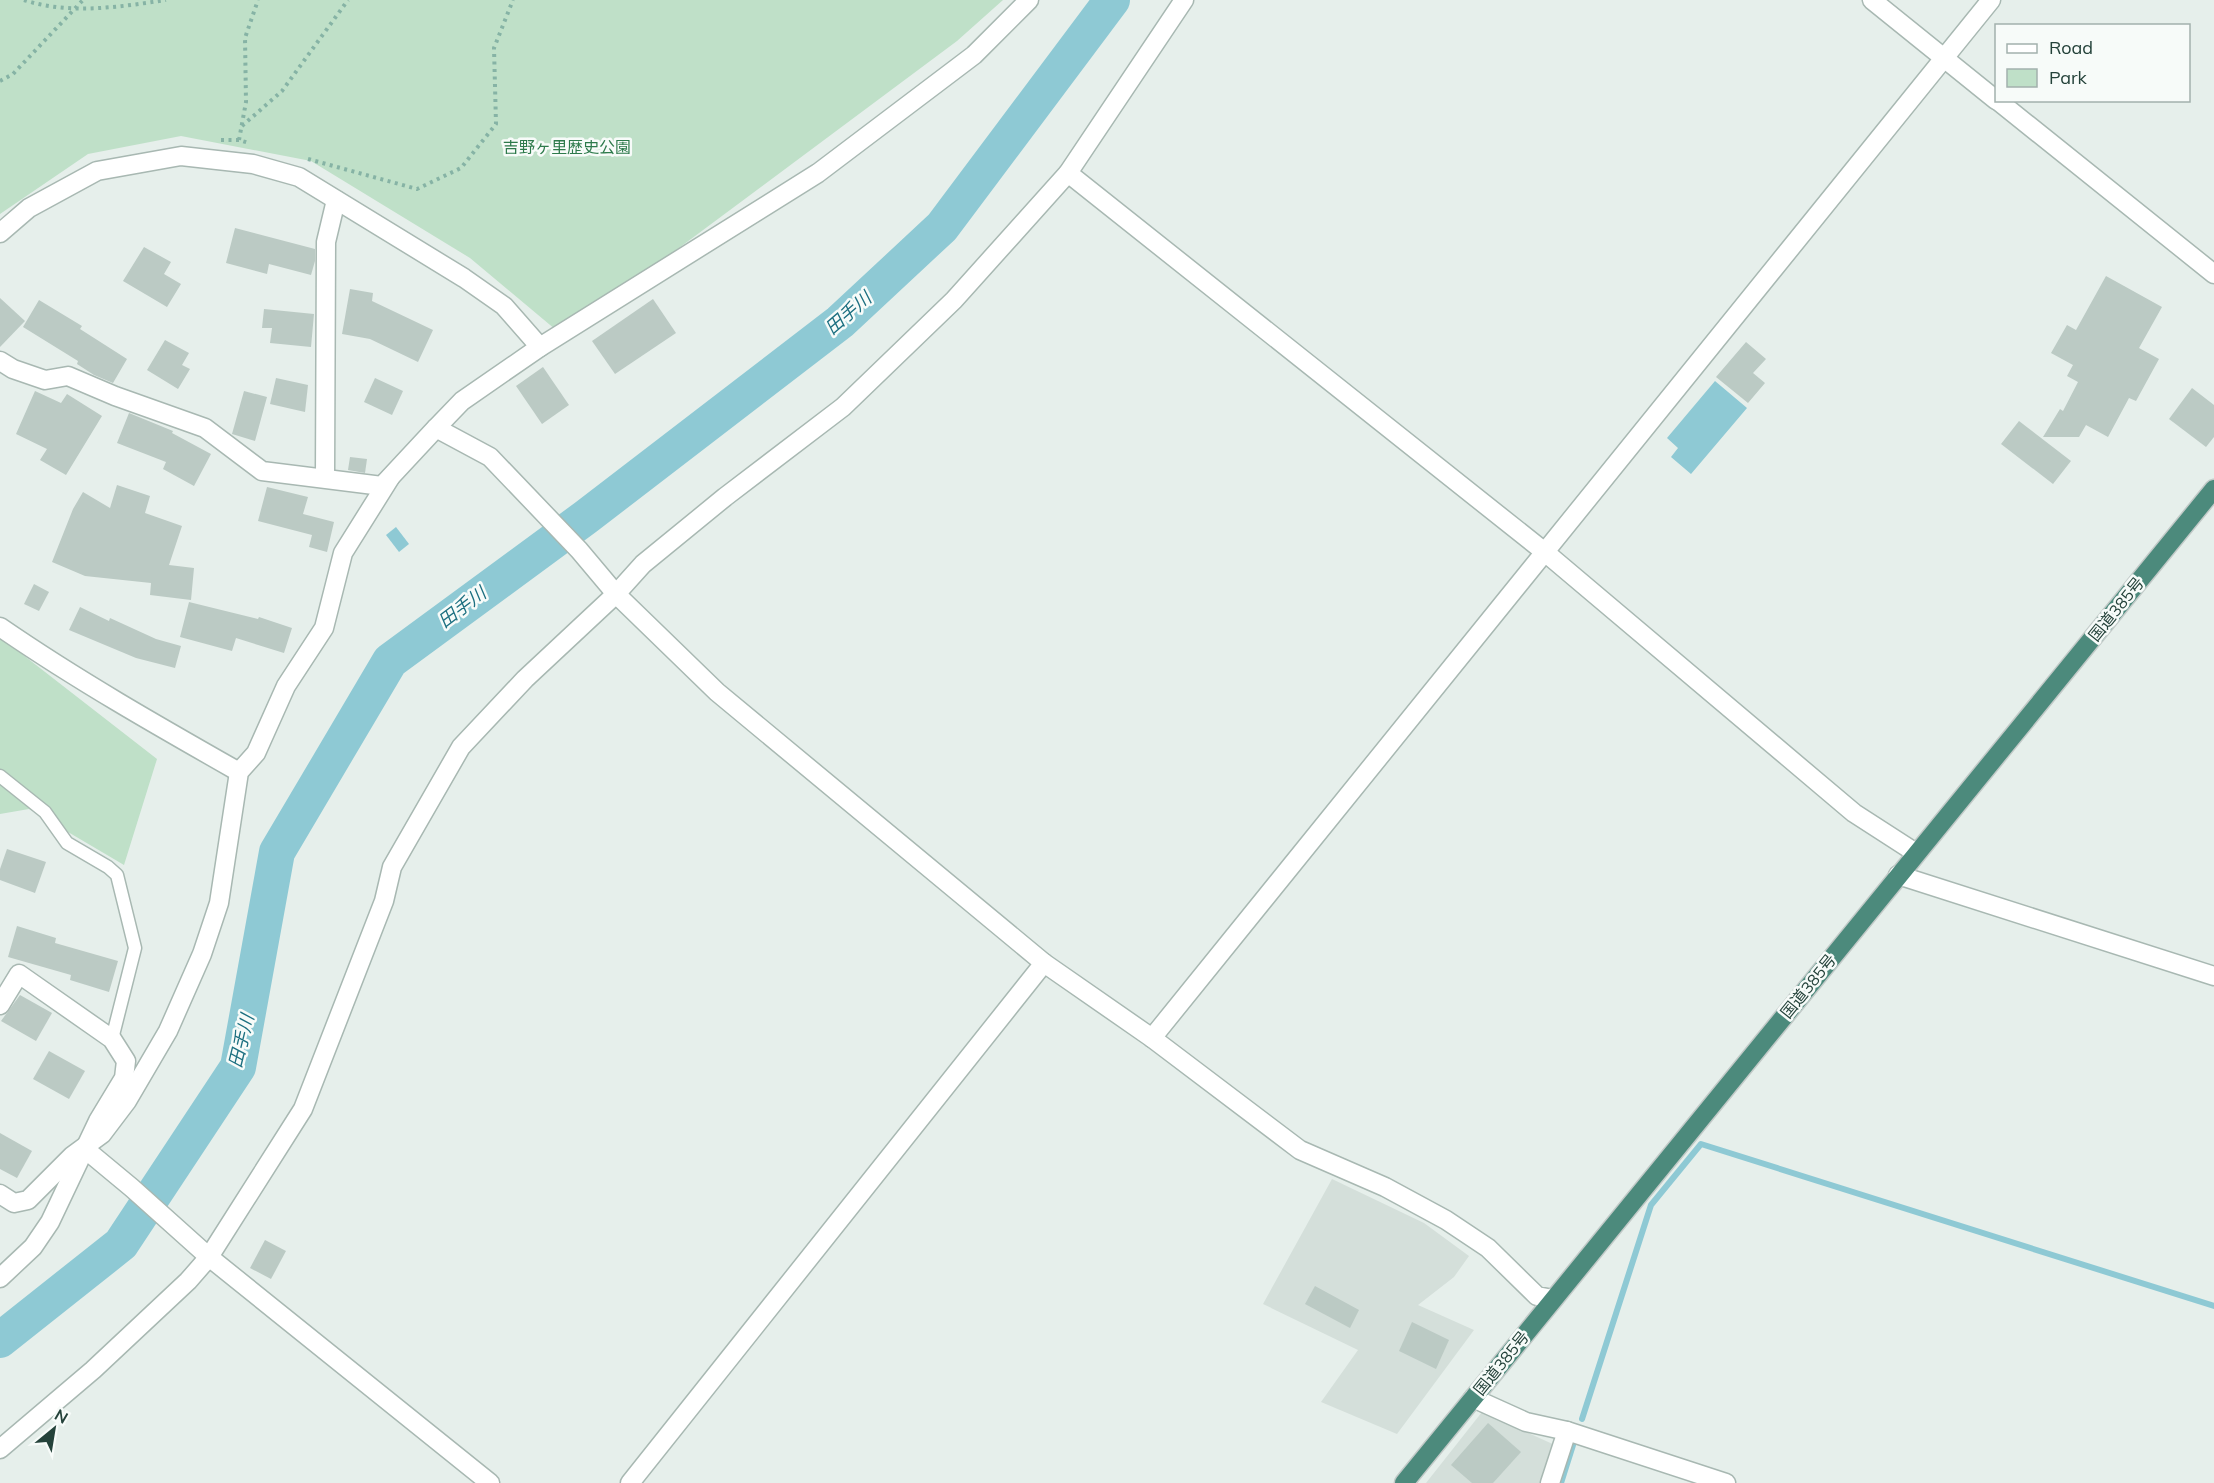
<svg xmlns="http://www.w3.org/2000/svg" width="2214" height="1483" font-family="Mulish,'Noto Sans JP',sans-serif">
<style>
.built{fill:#d4dfda}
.green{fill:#bfe0c8}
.water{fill:#8ec9d4}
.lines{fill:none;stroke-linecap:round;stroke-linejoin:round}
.stream{stroke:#8ec9d4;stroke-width:6}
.river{stroke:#8ec9d4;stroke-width:36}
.building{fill:#bbcac4}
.service-casing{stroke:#a8b8b2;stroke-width:15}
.minor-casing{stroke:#a8b8b2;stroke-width:21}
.tertiary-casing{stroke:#a8b8b2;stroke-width:21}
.trunk-casing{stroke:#c2cac8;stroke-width:21}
.path{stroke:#86b3a5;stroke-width:4;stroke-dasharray:3 4.5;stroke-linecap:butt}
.service{stroke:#fff;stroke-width:12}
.minor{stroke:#fff;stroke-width:18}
.tertiary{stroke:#fff;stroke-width:18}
.trunk{stroke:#4c8a7c;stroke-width:18}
.labels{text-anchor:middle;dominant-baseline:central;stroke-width:5;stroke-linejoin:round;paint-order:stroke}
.park-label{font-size:16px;fill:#2d7a4b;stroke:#f7fbf9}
.street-label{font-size:16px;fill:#24423a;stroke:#f7fbf9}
.water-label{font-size:18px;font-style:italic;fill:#1c6f80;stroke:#f7fbf9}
</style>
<rect width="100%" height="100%" fill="#e6efeb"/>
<g class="built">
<polygon points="1332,1179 1424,1223 1469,1256 1454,1277 1418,1305 1474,1330 1397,1434 1321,1402 1358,1350 1263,1304"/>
<polygon points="1482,1412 1557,1446 1543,1483 1426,1483"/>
</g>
<g class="green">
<polygon points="0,0 1003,0 957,41 562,335 470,258 311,161 181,136 88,154 0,214"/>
<polygon points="0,637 157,759 124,865 29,809 0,814"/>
</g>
<g class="water">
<polygon points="1715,381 1747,408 1691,474 1671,457 1678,448 1667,438"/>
<polygon points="396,527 409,544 399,552 386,535"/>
</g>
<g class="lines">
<g class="stream">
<polyline points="1582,1419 1651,1205 1701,1144 2214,1306"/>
<polyline points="1561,1483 1573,1445"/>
</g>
<polyline class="river" points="0,1340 121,1244 238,1067 277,852 390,661 586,517 840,322 942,227 1112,0"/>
</g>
<g class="building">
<polygon points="235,228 315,249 315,261 311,275 269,264 267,274 226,263"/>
<polygon points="144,247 171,262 164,274 181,284 167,307 123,281"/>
<polygon points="2106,276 2162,307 2139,348 2159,359 2136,401 2129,398 2108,437 2086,425 2079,437 2043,437 2060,409 2063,411 2078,382 2067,376 2073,365 2051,353 2067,325 2076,330"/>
<polygon points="350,289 373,293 372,301 433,330 418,362 370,339 342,334"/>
<polygon points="0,298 25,321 0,347"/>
<polygon points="653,299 676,333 615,374 592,341"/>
<polygon points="39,300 82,326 80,329 127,359 113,383 94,375 77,364 78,361 23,327"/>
<polygon points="264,309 314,314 311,347 270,343 272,328 262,328"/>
<polygon points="165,340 189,353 182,365 190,369 178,389 147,370"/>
<polygon points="1746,342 1766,359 1753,373 1765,383 1748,403 1716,377"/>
<polygon points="543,367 569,405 542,424 516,386"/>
<polygon points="276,378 308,385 305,412 270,404"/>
<polygon points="375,378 403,391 392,415 364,402"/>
<polygon points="2192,388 2214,405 2214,437 2206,447 2169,419"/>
<polygon points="35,391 61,403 67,394 102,416 66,475 40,460 47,449 16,434"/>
<polygon points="244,391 267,397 255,441 232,434"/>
<polygon points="129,413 173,431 172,433 211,454 194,486 163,469 166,462 117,443"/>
<polygon points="2019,421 2071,461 2053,484 2001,444"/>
<polygon points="350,457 367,459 365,473 348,470"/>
<polygon points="117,485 150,496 145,513 182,526 169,565 194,568 191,600 150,595 151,583 85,576 52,562 73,509 83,492 110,508"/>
<polygon points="267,487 308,497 303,514 334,522 327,552 309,547 312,535 258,521"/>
<polygon points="34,584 49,592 39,611 24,604"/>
<polygon points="189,602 258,619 259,617 292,628 284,653 236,638 232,651 180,637"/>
<polygon points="80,607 109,621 110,618 156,639 181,646 175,668 136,658 69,630"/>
<polygon points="7,849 46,862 35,893 0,880 0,869"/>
<polygon points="17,926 56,938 55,943 118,961 109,992 70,980 71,975 8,957"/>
<polygon points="20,995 52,1013 36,1041 1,1021"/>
<polygon points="49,1051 85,1071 69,1099 33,1079"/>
<polygon points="0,1133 32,1151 17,1178 0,1169"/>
<polygon points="265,1240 286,1251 271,1279 250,1268"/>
<polygon points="1315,1286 1359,1310 1350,1328 1305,1304"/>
<polygon points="1412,1322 1449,1340 1436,1369 1399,1351"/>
<polygon points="1488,1423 1521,1452 1493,1483 1472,1483 1451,1465"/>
</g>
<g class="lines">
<defs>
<polyline id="service" points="0,776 45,812 67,843 108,867 117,875 135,948 112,1039"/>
<g id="minor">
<polyline points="1068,173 1546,553 1854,813 1916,853"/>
<polyline points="0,233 29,208 97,171 181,156 253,164 299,177 464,278 504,306 540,347"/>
<polyline points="0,361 13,369 45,380 68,376 115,396 205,428 262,471 382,486 436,428 490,457 579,550 616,594 717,692 1044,963 1152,1038 1300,1150 1385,1187 1446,1220 1488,1248 1537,1296 1553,1299"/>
<polyline points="436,428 462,401 540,347 818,173 974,55 1029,0"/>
<polyline points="325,477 326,242 336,200"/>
<path d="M 0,627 C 77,680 158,726 239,772"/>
<polyline points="1898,875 2214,976"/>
<polyline points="0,1005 19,974 112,1039 126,1061 124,1078 98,1121 50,1222 33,1247 0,1278"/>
<polyline points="1152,1038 1991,0"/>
<polyline points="85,1149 132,1188 209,1257 490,1483"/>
<polyline points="0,1194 14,1203 28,1200 72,1156 102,1134 127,1101 168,1031 202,954 219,903 239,772 256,753 286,686 324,628 343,553 390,478"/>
<polyline points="1473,1398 1526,1422 1567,1431 1726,1483"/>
<polyline points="0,1449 93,1370 188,1281 209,1257 303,1109 384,901 392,867 461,747 525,679 616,594 643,564 725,497 843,407 954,300 1068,173 1184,0"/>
<polyline points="630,1483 1044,963"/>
<polyline points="1550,1483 1567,1431"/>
</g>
<g id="tertiary">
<polyline points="1872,0 1996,100"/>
<polyline points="1997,100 2214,274"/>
</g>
<polyline id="trunk" points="1404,1483 2214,489"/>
</defs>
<use href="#service" class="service-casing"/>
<use href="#minor" class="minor-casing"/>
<use href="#tertiary" class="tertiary-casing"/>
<use href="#trunk" class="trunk-casing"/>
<g class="path">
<path d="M 24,0 C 69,15 119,7 166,0"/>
<polyline points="0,81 13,74 83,0"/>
<polyline points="242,126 282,91 348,0"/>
<polyline points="221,140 239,140 249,143"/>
<polyline points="239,140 246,102 245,38 258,0"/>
<polyline points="308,159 417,189 461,168 496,124 494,48 513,0"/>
</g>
<use href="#service" class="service"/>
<use href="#minor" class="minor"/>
<use href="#tertiary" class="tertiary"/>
<use href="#trunk" class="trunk"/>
</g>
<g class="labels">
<g class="park-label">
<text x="567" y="147">吉野ヶ里歴史公園</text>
</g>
<g class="street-label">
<text transform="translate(2116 609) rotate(-51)">国道385号</text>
<text transform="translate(1808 986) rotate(-51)">国道385号</text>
<text transform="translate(1501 1363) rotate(-51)">国道385号</text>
</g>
<g class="water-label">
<text transform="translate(848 313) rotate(-41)">田手川</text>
<text transform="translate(462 607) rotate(-37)">田手川</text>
<text transform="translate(241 1041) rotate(-76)">田手川</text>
</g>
</g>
<rect x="1995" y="24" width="195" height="78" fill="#f7fbf9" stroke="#a3b1ad" stroke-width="1.5"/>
<rect x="2007" y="44" width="30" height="9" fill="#ffffff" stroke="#a3b1ad" stroke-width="1.5"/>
<text x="2049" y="54" font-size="18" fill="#24423a">Road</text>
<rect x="2007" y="69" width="30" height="18" fill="#bfe0c8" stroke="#a3b1ad" stroke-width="1.5"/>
<text x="2049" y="84" font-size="18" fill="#24423a">Park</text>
<g transform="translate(54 1429) rotate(30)" stroke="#f7fbf9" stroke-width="4.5" paint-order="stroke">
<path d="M0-4.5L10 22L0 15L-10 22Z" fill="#24423a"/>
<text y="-9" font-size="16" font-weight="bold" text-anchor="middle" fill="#24423a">N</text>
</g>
</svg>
